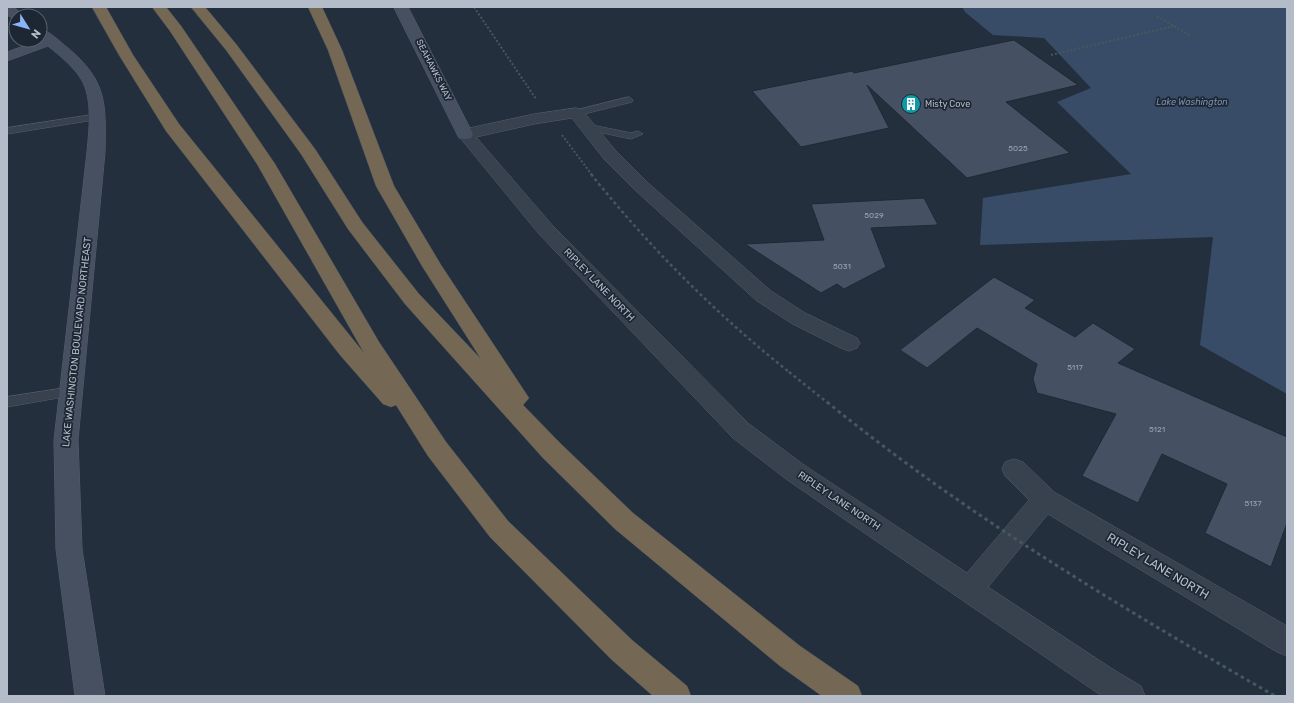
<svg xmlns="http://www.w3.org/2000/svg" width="1294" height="703" font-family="Rubik,sans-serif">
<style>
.water{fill:#394c67}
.building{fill:#455162;stroke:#1f2835}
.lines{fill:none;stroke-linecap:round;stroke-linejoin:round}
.lane-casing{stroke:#565f6c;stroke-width:1}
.street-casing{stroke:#565f6c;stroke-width:1}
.secondary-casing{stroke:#565f6c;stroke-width:1}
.highway-casing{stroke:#434c59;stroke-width:1}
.path-far1{stroke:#44595c;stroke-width:2;stroke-dasharray:2 2;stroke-linecap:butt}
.path{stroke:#44595c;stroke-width:2.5;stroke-dasharray:3 3;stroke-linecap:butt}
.lane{fill:#38414e;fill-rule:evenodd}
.street{fill:#38414e;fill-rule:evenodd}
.secondary{fill:#465061;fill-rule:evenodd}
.highway{fill:#746855;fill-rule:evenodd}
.path-bridge-far1{stroke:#44595c;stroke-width:2.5;stroke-dasharray:3 3;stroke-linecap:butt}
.path-bridge{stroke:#44595c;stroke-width:3;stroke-dasharray:3.5 3.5;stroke-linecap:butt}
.labels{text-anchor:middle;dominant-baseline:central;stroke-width:3.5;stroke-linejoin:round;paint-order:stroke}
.number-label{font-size:8px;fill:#98a1af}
.far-street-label{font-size:9px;fill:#b4bcc9;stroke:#1d2633}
.far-water-label{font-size:9px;font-style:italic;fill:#7c92b1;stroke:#1d2633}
.far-poi-label{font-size:9px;fill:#b4bcc9;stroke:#1d2633;text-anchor:start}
.street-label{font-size:10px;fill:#b4bcc9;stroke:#1d2633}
.near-street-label{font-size:12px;fill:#b4bcc9;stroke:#1d2633}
</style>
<rect width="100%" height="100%" fill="#242f3e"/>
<polygon class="water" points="962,7 1287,7 1287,394 1200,345 1213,237 980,245 983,198 1131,174 1057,102 1091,88 1044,38 993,35 965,12"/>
<g class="building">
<polygon points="1014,40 1078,85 1006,102 1070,153 967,178 867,85 889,128 801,147 752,91 852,71 854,73"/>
<polygon points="924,198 938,225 871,228 886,267 844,289 837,284 821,293 745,244 824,240 811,204"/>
<polygon points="994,277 1035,300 1025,308 1075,337 1093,323 1135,349 1118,363 1287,437 1287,523 1271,567 1205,533 1227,484 1162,454 1138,503 1082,476 1116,414 1037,393 1033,379 1037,364 977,328 927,368 900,350"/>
</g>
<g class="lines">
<defs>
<g id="lane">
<polygon points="629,97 633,100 632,102 576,116 572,113 573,111"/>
<polygon points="97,114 100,115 100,119 7,134 7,128"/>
<polygon points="587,124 631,133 638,131 643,134 631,139 584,129 582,127"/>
<polygon points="71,387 75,389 77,392 75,395 7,407 7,397"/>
</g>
<polygon id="street" points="576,108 582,110 616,151 647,182 771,291 805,313 857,338 860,343 857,348 849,351 841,348 791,323 757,301 635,190 604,159 572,118 534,124 476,137 553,226 749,424 804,465 967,573 1029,500 1005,476 1002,469 1005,462 1014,459 1023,462 1054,492 1287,626 1287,656 1277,652 1048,514 988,587 1114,670 1141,686 1145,696 1102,696 786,479 733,438 539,234 457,134 459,130 465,129 534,114"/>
<g id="secondary">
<polygon points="7,7 14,7 24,16 16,16 16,20 7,15"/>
<polygon points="394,7 408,7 473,134 471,138 465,139 459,138 457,134"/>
<path d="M 40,29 C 50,31 59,41 68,48 C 107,81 106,103 105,152 L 78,440 L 82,549 L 105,696 L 75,696 L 56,549 L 54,440 L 87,152 C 89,130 93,98 81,79 C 73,66 59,55 48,46 L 7,61 L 7,52 L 40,40 Z"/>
</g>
<g id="highway">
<polygon points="92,7 106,7 133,55 179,124 364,353 257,164 170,31 152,7 166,7 181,26 275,164 379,342 446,442 508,521 632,640 687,686 691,696 653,696 612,660 490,537 428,456 396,405 391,407 383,404 340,355 166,131 119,55"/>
<polygon points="191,7 205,7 236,44 315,149 362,222 419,294 481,359 422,266 376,186 328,50 308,7 322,7 342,50 394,186 441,265 525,392 529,398 523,405 561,444 633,513 800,646 858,686 862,696 822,696 780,666 615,529 543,458 405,304 348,229 301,154 226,50"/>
</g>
</defs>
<use href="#lane" class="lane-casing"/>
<use href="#street" class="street-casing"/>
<use href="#secondary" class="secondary-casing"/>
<use href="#highway" class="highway-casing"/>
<g class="path-far1">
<polyline points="474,7 536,99"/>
<polyline points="1157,16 1191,36"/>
<polyline points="1051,55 1174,26"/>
<polyline points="562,135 592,175"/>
</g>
<path class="path" d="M 591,174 C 650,248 715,313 789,372"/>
<use href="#lane" class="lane"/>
<use href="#street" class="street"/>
<use href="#secondary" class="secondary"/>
<use href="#highway" class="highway"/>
<polyline class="path-bridge-far1" points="789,372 828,403"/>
<path class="path-bridge" d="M 827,402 C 966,515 1120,607 1275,696"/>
</g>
<defs>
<symbol id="building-disc" viewBox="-11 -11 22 22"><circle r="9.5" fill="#0f9aa8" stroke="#1d2633"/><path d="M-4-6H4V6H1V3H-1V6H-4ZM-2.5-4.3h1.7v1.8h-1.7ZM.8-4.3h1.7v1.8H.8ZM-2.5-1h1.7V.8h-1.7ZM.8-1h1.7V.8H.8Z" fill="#fff"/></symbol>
</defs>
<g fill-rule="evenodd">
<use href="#building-disc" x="900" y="93" width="22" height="22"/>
</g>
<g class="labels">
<g class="number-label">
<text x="1018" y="148">5025</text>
<text x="874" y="215">5029</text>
<text x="842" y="266">5031</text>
<text x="1075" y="367">5117</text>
<text x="1157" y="429">5121</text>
<text x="1253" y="503">5137</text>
</g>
<g class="far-street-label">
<text transform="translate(434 70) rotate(63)">SEAHAWKS WAY</text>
</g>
<g class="far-water-label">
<text x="1192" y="102">Lake Washington</text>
</g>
<g class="far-poi-label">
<text x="925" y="104">Misty Cove</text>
</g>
<g class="street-label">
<text transform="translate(599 285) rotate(46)">RIPLEY LANE NORTH</text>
<text transform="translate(77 342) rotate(-84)">LAKE WASHINGTON BOULEVARD NORTHEAST</text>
<text transform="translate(839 501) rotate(34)">RIPLEY LANE NORTH</text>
</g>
<g class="near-street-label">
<text transform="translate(1158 566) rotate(31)">RIPLEY LANE NORTH</text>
</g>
</g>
<rect width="1294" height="703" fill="none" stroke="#b4bcc9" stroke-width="16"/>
<g transform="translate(28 28) rotate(127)"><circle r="19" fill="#1d2633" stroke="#59626f"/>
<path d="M0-3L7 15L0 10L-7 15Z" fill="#8ab4f8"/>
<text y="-6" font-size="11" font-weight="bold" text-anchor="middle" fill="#b4bcc9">N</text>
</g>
</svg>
